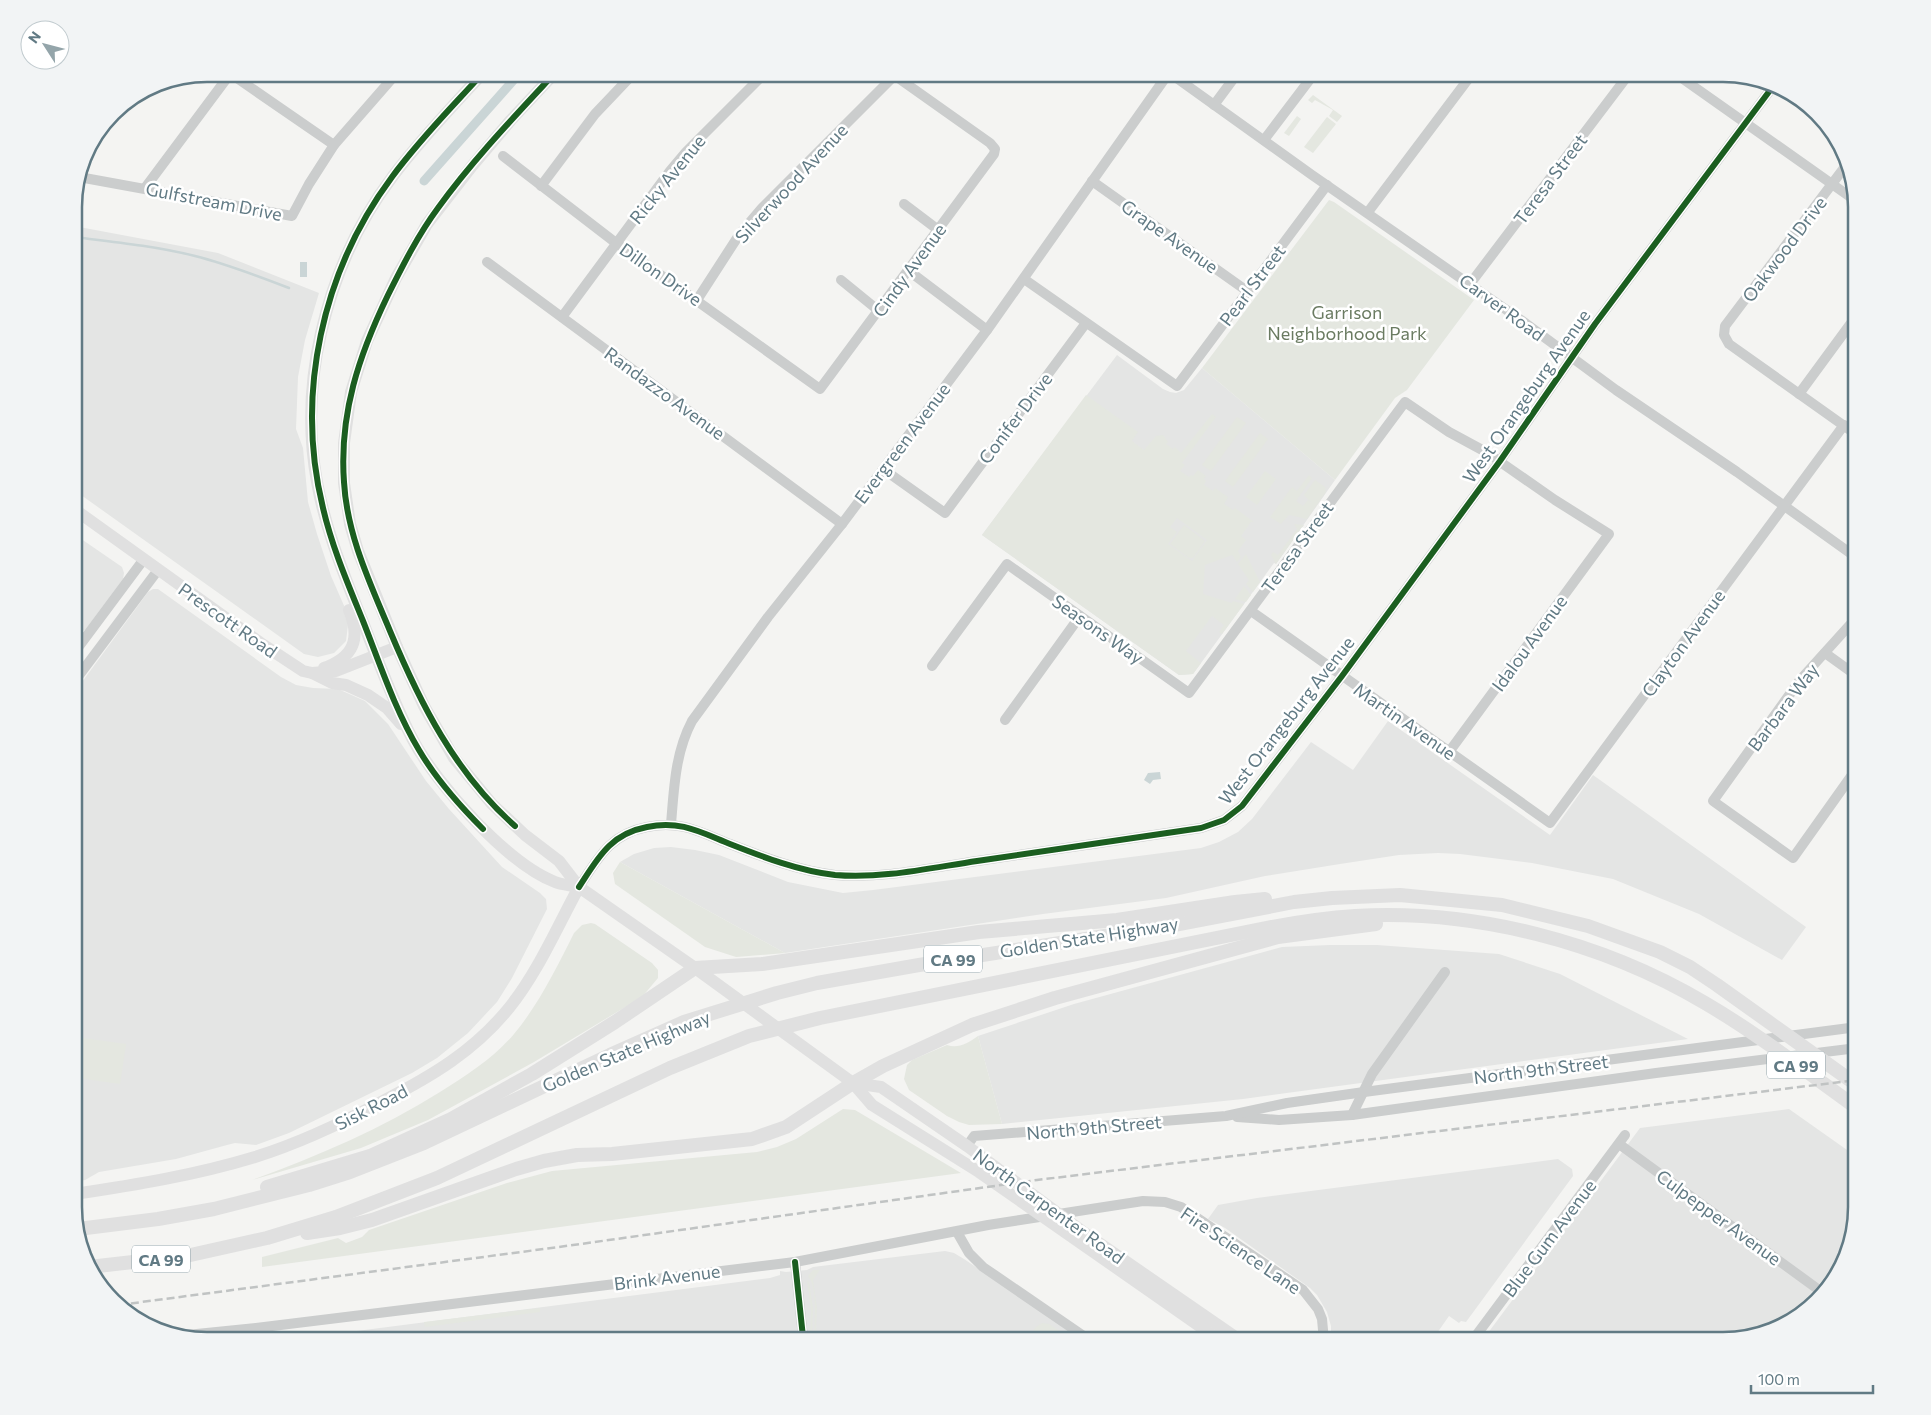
<svg xmlns="http://www.w3.org/2000/svg" width="1931" height="1415" font-family="Commissioner,sans-serif">
<style>
.built{fill:#e4e5e4}
.green{fill:#e4e7e0;fill-rule:evenodd}
.water{fill:#cad5d6}
.lines{fill:none;stroke-linecap:round;stroke-linejoin:round}
.stream{stroke:#cad5d6;stroke-width:2.5}
.canal{stroke:#cad5d6;stroke-width:9}
.minor{stroke:#cbcdcd;stroke-width:10}
.major{stroke:#e0e0e0;stroke-width:12}
.highway{stroke:#e0e0e0;stroke-width:14}
.rail{stroke:#c0c3c3;stroke-width:2.5;stroke-dasharray:8 4;stroke-linecap:butt}
.cycleway-casing{stroke:#fff;stroke-width:9}
.cycleway{stroke:#1b5e20;stroke-width:6}
.labels{text-anchor:middle;dominant-baseline:central;stroke-width:5;stroke-linejoin:round;paint-order:stroke}
.shield{fill:#fff;stroke:#90a2a9;stroke-width:1}
.shield-label{font-size:16px;font-weight:bold;fill:#617a84}
.street-label{font-size:18px;fill:#617a84;stroke:#fff}
.park-label{font-size:18px;fill:#6a7b61;stroke:#fff}
.rim{fill:none;stroke:#617a84;stroke-width:2.5}
</style>
<rect width="100%" height="100%" fill="#f4f4f2"/>
<g class="built">
<polygon points="74,226 218,253 319,293 305,340 298,377 296,429 303,448 308,502 317,534 331,576 349,617 346,641 334,653 318,657 304,654 74,490"/>
<polygon points="1117,355 1163,389 1170,392 1176,393 1184,390 1202,368 1335,480 1276,564 1274,563 1193,674 1179,675 982,535"/>
<polygon points="74,534 122,567 124,573 123,579 85,630 82,631 74,642 74,646"/>
<polygon points="153,589 158,589 281,677 296,685 313,688 338,689 365,701 388,724 426,781 449,809 502,867 540,893 546,899 547,909 512,978 497,1002 468,1033 437,1058 412,1073 289,1133 256,1145 235,1143 227,1145 176,1159 99,1172 85,1180 74,1182 74,693 148,592"/>
<polygon points="1388,721 1550,835 1593,775 1806,927 1782,960 1699,914 1613,879 1532,863 1460,854 1438,853 1399,855 1340,864 1265,876 1166,898 1043,914 785,953 620,862 634,854 654,848 671,847 695,850 719,855 788,882 843,893 873,890 1201,848 1219,842 1238,832 1252,819 1311,742 1353,770"/>
<polygon points="1330,945 1377,945 1499,954 1560,974 1688,1039 1243,1099 1002,1124 978,1036 1074,1004 1282,947"/>
<polygon points="1789,1109 1857,1157 1857,1208 1850,1250 1830,1289 1783,1327 1723,1341 1482,1341 1640,1128"/>
<polygon points="1558,1159 1572,1169 1573,1176 1466,1322 1461,1321 1459,1323 1449,1316 1435,1336 1442,1341 1331,1341 1331,1326 1327,1312 1317,1295 1310,1288 1225,1228 1208,1219 1218,1205 1257,1198"/>
<polygon points="945,1251 954,1253 964,1259 1085,1341 279,1341 770,1278 780,1275 780,1271 786,1272 807,1270 813,1267"/>
</g>
<g class="green">
<polygon points="1313,95 1342,116 1337,122 1329,116 1333,110 1315,100 1312,103 1308,100"/>
<polygon points="1297,116 1301,119 1289,136 1284,133"/>
<polygon points="1327,117 1336,124 1313,153 1304,147"/>
<polygon points="1329,200 1334,202 1474,300 1407,390 1395,398 1335,480 1202,368"/>
<path d="M 1086,395 L 1138,432 L 1132,441 L 1144,450 L 1156,436 L 1163,435 L 1168,442 L 1166,444 L 1173,449 L 1175,447 L 1181,453 L 1212,414 L 1216,417 L 1182,463 L 1185,465 L 1180,471 L 1189,477 L 1191,475 L 1193,476 L 1198,470 L 1206,476 L 1204,479 L 1206,481 L 1204,485 L 1213,491 L 1215,488 L 1228,497 L 1224,504 L 1233,510 L 1235,508 L 1254,522 L 1251,522 L 1241,536 L 1246,540 L 1238,551 L 1241,557 L 1237,562 L 1232,555 L 1205,565 L 1203,594 L 1232,603 L 1233,601 L 1244,604 L 1222,634 L 1219,632 L 1224,625 L 1212,616 L 1186,651 L 1201,663 L 1193,674 L 1179,675 L 982,535 ZM 1177,518 L 1207,540 L 1192,561 L 1168,544 L 1177,532 L 1170,527 Z"/>
<polygon points="1237,417 1246,423 1211,471 1202,465"/>
<polygon points="1260,433 1268,439 1233,487 1225,481"/>
<polygon points="1265,471 1276,479 1257,505 1246,497"/>
<polygon points="1309,475 1312,478 1296,501 1303,506 1308,500 1313,504 1304,495 1315,480 1325,487 1326,492 1307,519 1289,515 1281,524 1270,517 1292,487 1297,491"/>
<polygon points="1294,524 1304,525 1276,564 1271,555 1273,552 1278,555 1297,529"/>
<polygon points="1184,525 1205,541 1193,558 1189,558 1170,544"/>
<polygon points="1246,554 1260,582 1253,592 1246,584 1249,580 1238,564"/>
<polygon points="1244,586 1251,595 1246,602 1235,599"/>
<polygon points="620,862 785,953 736,957 705,947 615,884 613,873"/>
<path d="M 591,923 L 595,924 L 652,963 L 658,970 L 658,978 L 642,997 L 534,1062 L 428,1120 L 361,1148 L 252,1180 C 318,1156 381,1129 440,1092 C 467,1075 494,1058 514,1034 C 539,1004 557,967 574,933 L 582,925 Z"/>
<path d="M 978,1036 L 1002,1124 L 969,1125 L 959,1122 L 947,1116 L 909,1090 L 904,1079 L 907,1065 L 912,1060 L 947,1045 C 958,1049 968,1043 978,1036 Z"/>
<polygon points="83,1038 126,1044 120,1084 77,1078"/>
<polygon points="843,1109 855,1110 961,1173 262,1267 262,1257 338,1238 346,1243 362,1237 369,1230 507,1183 552,1171 757,1152 777,1147 796,1139"/>
<path d="M 813,1270 L 820,1270 L 813,1280 L 817,1308 L 816,1331 L 817,1341 L 815,1341 C 813,1324 819,1290 808,1276 Z"/>
<polygon points="807,1280 809,1282 813,1308 812,1338 810,1338 811,1310"/>
<polygon points="540,1308 540,1312 425,1327 424,1322"/>
<polygon points="1042,1323 1049,1324 1074,1341 1026,1341 1036,1327"/>
</g>
<g class="water">
<rect x="300" y="262" width="7" height="15"/>
<polygon points="1160,772 1161,779 1153,780 1150,784 1144,780 1148,773"/>
</g>
<g class="lines">
<path class="stream" d="M 74,237 C 115,242 155,246 195,256 C 227,264 258,276 289,288"/>
<polyline class="canal" points="424,181 519,74"/>
<g class="minor">
<polyline points="231,74 334,145"/>
<polyline points="1171,74 1312,175 1521,320 1616,390 1737,472 1857,558"/>
<polyline points="1676,74 1856,201"/>
<polyline points="1214,105 1237,74"/>
<polyline points="1264,140 1314,74"/>
<polyline points="503,156 616,243 820,389 994,154 995,149 990,143 894,75"/>
<polyline points="1847,164 1725,326 1724,335 1729,344 1857,435"/>
<polyline points="79,177 292,216 309,184 334,145 396,74"/>
<polyline points="1092,181 1247,291"/>
<polyline points="541,186 595,114 633,74"/>
<polyline points="145,188 230,74"/>
<polyline points="904,204 937,229"/>
<polyline points="1368,212 1472,74"/>
<polyline points="487,262 842,524"/>
<polyline points="909,271 987,330"/>
<polyline points="1024,279 1177,386 1327,185"/>
<polyline points="841,280 879,311"/>
<polyline points="1470,284 1629,74"/>
<polyline points="697,300 739,235 762,208 896,74"/>
<polyline points="562,317 670,171 686,152 764,74"/>
<polyline points="1799,394 1857,315"/>
<polyline points="883,469 945,513 1086,323"/>
<polyline points="1251,611 1550,823 1844,425"/>
<polyline points="1857,617 1800,680 1713,801 1793,858 1857,768"/>
<polyline points="74,653 144,559"/>
<polyline points="1825,653 1857,676"/>
<polyline points="932,666 1007,564 1189,693 1405,402 1449,432 1486,452 1555,500 1609,534 1449,752"/>
<polyline points="74,682 158,570"/>
<polyline points="1005,720 1080,616"/>
<path d="M 671,824 C 674,789 675,753 692,721 L 768,617 L 842,524 L 987,330 L 1168,74"/>
<path d="M 579,887 C 598,858 610,834 647,827 C 680,820 700,832 730,844 C 763,857 799,871 835,875 C 882,879 930,868 977,861 C 1052,850 1126,839 1201,828 L 1224,820 L 1242,806 L 1342,676 L 1500,461 L 1595,324 L 1774,85"/>
<polyline points="1352,1115 1372,1074 1445,972"/>
<polyline points="1237,1117 1279,1120 1352,1115 1656,1073 1857,1048"/>
<polyline points="1619,1144 1819,1290"/>
<polyline points="967,1146 974,1136 1226,1116 1287,1103 1364,1092 1857,1027"/>
<polyline points="957,1232 969,1253 983,1267 1091,1341"/>
<polyline points="795,1262 803,1337 802,1341"/>
<polyline points="177,1336 256,1328 795,1262 988,1225 1143,1201 1165,1202 1181,1207 1303,1290 1318,1309 1322,1319 1324,1341"/>
<polyline points="1472,1341 1625,1135"/>
</g>
<g class="major">
<path d="M 482,74 C 452,107 420,140 393,176 C 358,222 334,276 321,333 C 310,381 308,433 317,482 C 325,528 343,572 360,615 C 377,657 392,700 413,740 C 437,785 508,864 555,882 C 562,885 571,885 579,887"/>
<polyline points="554,74 511,120 472,166 427,224 396,278 367,341 351,392 344,443 344,483 350,524 358,551 397,647 424,706 454,758 492,804 525,835 559,861 579,887 695,968 853,1083 872,1105 979,1172 1221,1341"/>
<polyline points="74,509 262,644 303,671 312,673 336,671 397,647"/>
<path d="M 324,668 C 354,657 361,639 349,610"/>
<polyline points="314,674 332,683 346,685 368,695 387,708 401,724"/>
<polyline points="853,1083 881,1087 967,1146 1086,1234 1241,1341"/>
<path d="M 74,1194 C 135,1185 196,1175 255,1157 C 300,1143 342,1123 383,1101 C 432,1076 474,1051 509,1008 C 538,972 557,927 579,887"/>
</g>
<g class="highway">
<polyline points="267,1187 370,1156 451,1119 532,1074 615,1022 695,968 762,964 979,932 1117,920 1235,902 1265,899"/>
<polyline points="78,1229 158,1219 214,1209 309,1185 350,1172 424,1143 610,1055 684,1022 777,993 817,983 919,965 1175,925 1294,902 1332,898 1400,895 1502,905 1588,926 1660,952 1690,967 1717,985 1857,1085"/>
<polyline points="307,1233 340,1228 372,1220 516,1169 544,1161 577,1155 612,1154 752,1139 786,1127 853,1083 883,1066 972,1025 1055,998 1278,937 1376,924"/>
<path d="M 89,1267 L 186,1256 L 267,1238 L 336,1217 L 437,1178 L 670,1068 L 749,1036 L 820,1018 L 1261,929 C 1292,923 1323,918 1355,916 C 1475,909 1602,942 1705,1003 C 1758,1034 1807,1072 1857,1108"/>
</g>
<polyline class="rail" points="119,1305 559,1247 1037,1180 1857,1080"/>
<defs>
<g id="cycleway">
<path d="M 482,74 C 452,107 419,140 392,177 C 322,271 295,394 323,508 C 332,547 348,584 363,621 C 380,664 395,710 419,750 C 436,779 460,806 483,829"/>
<path d="M 515,826 C 455,773 420,703 390,631 C 370,583 347,535 344,482 C 339,414 359,355 388,295 C 403,265 418,235 438,208 C 472,161 514,117 554,74"/>
<path d="M 579,887 C 598,858 610,834 647,827 C 680,820 700,832 730,844 C 763,857 799,871 835,875 C 882,879 930,868 977,861 C 1052,850 1126,839 1201,828 L 1224,820 L 1242,806 L 1342,676 L 1500,461 L 1595,324 L 1774,85"/>
<polyline points="795,1262 803,1337 802,1341"/>
</g>
</defs>
<use href="#cycleway" class="cycleway-casing"/>
<use href="#cycleway" class="cycleway"/>
</g>
<g class="labels">
<g class="shield">
<rect x="924" y="945.5" width="58" height="27" rx="4"/>
<rect x="1767" y="1051.5" width="58" height="27" rx="4"/>
<rect x="132" y="1245.5" width="58" height="27" rx="4"/>
</g>
<g class="shield-label">
<text x="953" y="959">CA 99</text>
<text x="1796" y="1065">CA 99</text>
<text x="161" y="1259">CA 99</text>
</g>
<g class="street-label">
<text transform="translate(667 179) rotate(-51)">Ricky Avenue</text>
<text transform="translate(1550 179) rotate(-53)">Teresa Street</text>
<text transform="translate(791 183) rotate(-47)">Silverwood Avenue</text>
<text transform="translate(214 201) rotate(11)">Gulfstream Drive</text>
<text transform="translate(1170 236) rotate(35)">Grape Avenue</text>
<text transform="translate(1784 249) rotate(-53)">Oakwood Drive</text>
<text transform="translate(909 270) rotate(-54)">Cindy Avenue</text>
<text transform="translate(661 274) rotate(35)">Dillon Drive</text>
<text transform="translate(1252 285) rotate(-53)">Pearl Street</text>
<text transform="translate(1502 307) rotate(36)">Carver Road</text>
<text transform="translate(665 393) rotate(36)">Randazzo Avenue</text>
<text transform="translate(1526 396) rotate(-55)">West Orangeburg Avenue</text>
<text transform="translate(1015 418) rotate(-53)">Conifer Drive</text>
<text transform="translate(902 443) rotate(-53)">Evergreen Avenue</text>
<text transform="translate(1297 547) rotate(-54)">Teresa Street</text>
<text transform="translate(228 620) rotate(35)">Prescott Road</text>
<text transform="translate(1098 629) rotate(35)">Seasons Way</text>
<text transform="translate(1529 643) rotate(-54)">Idalou Avenue</text>
<text transform="translate(1683 643) rotate(-54)">Clayton Avenue</text>
<text transform="translate(1783 707) rotate(-53)">Barbara Way</text>
<text transform="translate(1286 720) rotate(-52)">West Orangeburg Avenue</text>
<text transform="translate(1405 721) rotate(35)">Martin Avenue</text>
<text transform="translate(1089 937) rotate(-9)">Golden State Highway</text>
<text transform="translate(626 1051) rotate(-23)">Golden State Highway</text>
<text transform="translate(1541 1069) rotate(-7)">North 9th Street</text>
<text transform="translate(371 1107) rotate(-27)">Sisk Road</text>
<text transform="translate(1094 1127) rotate(-5)">North 9th Street</text>
<text transform="translate(1049 1206) rotate(36)">North Carpenter Road</text>
<text transform="translate(1719 1217) rotate(36)">Culpepper Avenue</text>
<text transform="translate(1549 1238) rotate(-53)">Blue Gum Avenue</text>
<text transform="translate(1241 1250) rotate(34)">Fire Science Lane</text>
<text transform="translate(667 1277) rotate(-7)">Brink Avenue</text>
</g>
<g class="park-label">
<text x="1347" y="312">Garrison<tspan x="1347" dy="21">Neighborhood Park</tspan></text>
</g>
</g>
<path d="M0 0H1931V1415H0ZM207 82H1723A125 125 0 0 1 1848 207V1207A125 125 0 0 1 1723 1332H207A125 125 0 0 1 82 1207V207A125 125 0 0 1 207 82Z" fill="#f2f4f5" fill-rule="evenodd"/>
<path class="rim" d="M207 82H1723A125 125 0 0 1 1848 207V1207A125 125 0 0 1 1723 1332H207A125 125 0 0 1 82 1207V207A125 125 0 0 1 207 82Z"/>
<g transform="translate(45 45) rotate(306)"><circle r="24" fill="#ffffff" stroke="#c0cace"/>
<path d="M0-4L9 19L0 12L-9 19Z" fill="#94a5aa"/>
<text y="-8" font-size="14" font-weight="bold" text-anchor="middle" fill="#617a84">N</text>
</g>
<path d="M1751 1385v8h122v-8" fill="none" stroke="#617a84" stroke-width="2.5"/>
<text x="1758" y="1385" font-size="15" fill="#617a84" stroke="#ffffff" stroke-width="4" paint-order="stroke">100 m</text>
</svg>
